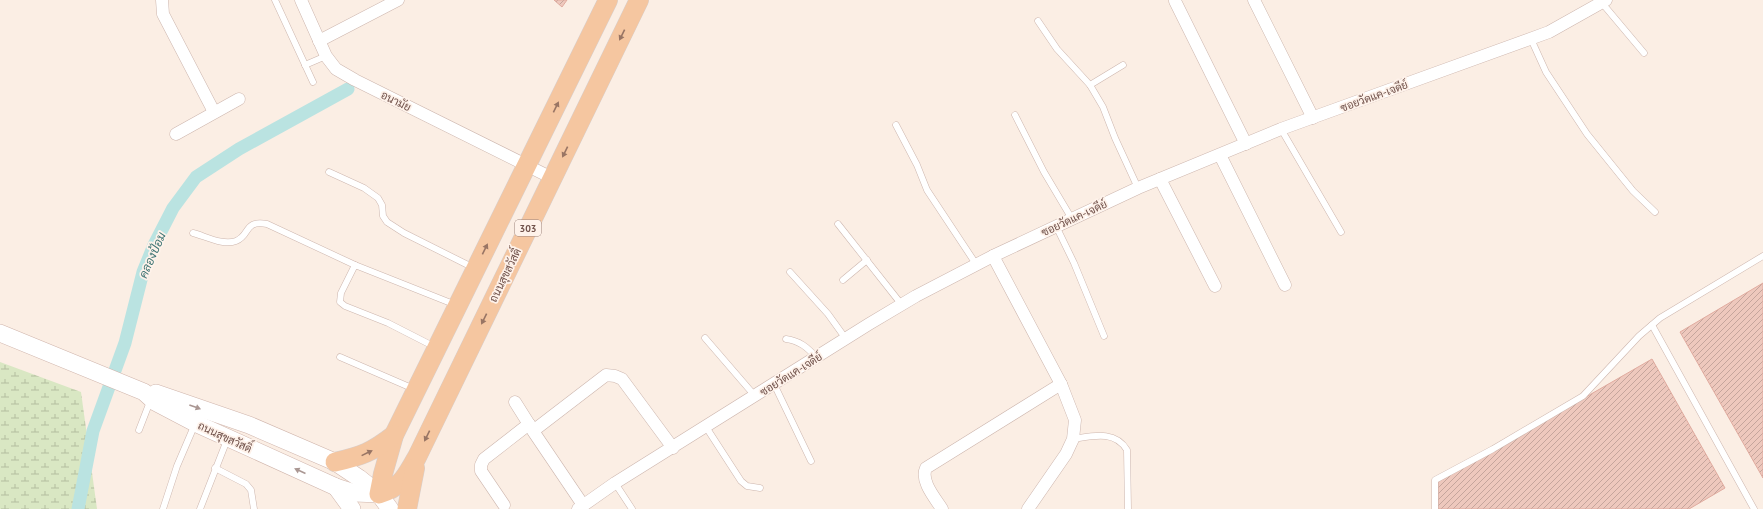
<svg xmlns="http://www.w3.org/2000/svg" width="1763" height="509" font-family="'PT Sans',Sarabun,sans-serif">
<style>
.wetland{fill:url(#wetland-marsh)}
.lines{fill:none;stroke-linecap:round;stroke-linejoin:round}
.canal{stroke:#bae3e1;stroke-width:13}
.building{fill:url(#building-hatch);stroke:#e0ab9f}
.lane-casing{stroke:#cdb6ae;stroke-width:7}
.street-casing{stroke:#cdb6ae;stroke-width:13}
.secondary-casing{stroke:#d0b5ac;stroke-width:18}
.primary-casing{stroke:#d7cfcd;stroke-width:20}
.lane{stroke:#fff;stroke-width:6}
.street{stroke:#fff;stroke-width:12}
.secondary{stroke:#fff;stroke-width:17}
.primary{stroke:#f5c6a0;stroke-width:19}
.oneway{fill:#997564}
.oneway2{fill:#aa9793}
.labels{text-anchor:middle;dominant-baseline:central;stroke-width:3.5;stroke-linejoin:round;paint-order:stroke}
.shield{fill:#fef2ea;stroke:#9b827b;stroke-width:1}
.shield-label{font-size:10px;font-weight:bold;fill:#71524b}
.street-label{font-size:11px;fill:#71524b;stroke:#fef2ea}
.water-label{font-size:12px;font-style:italic;fill:#407675;stroke:#fef2ea}
</style>
<defs>
<pattern id="wetland-marsh" width="20" height="14" patternUnits="userSpaceOnUse"><rect width="20" height="14" fill="#d9e7c3"/><path d="M1 5h8M5 5V1M11 12h8M15 12V8" fill="none" stroke="#b4bea0"/></pattern>
<pattern id="building-hatch" width="6" height="6" patternUnits="userSpaceOnUse"><rect width="6" height="6" fill="#eec8bd"/><path d="M-1 1l2-2M0 6l6-6M5 7l2-2" fill="none" stroke="#c5a59c"/></pattern>
</defs>
<rect width="100%" height="100%" fill="#fbeee4"/>
<polygon class="wetland" points="0,362 81,392 97,509 0,509"/>
<g class="lines">
<polyline class="canal" points="78,509 93,431 125,343 143,272 154,245 173,208 196,177 239,149 348,89"/>
</g>
<g class="building">
<polygon points="554,0 567,0 562,7"/>
<polygon points="1763,283 1763,478 1680,332"/>
<polygon points="1652,359 1725,488 1689,509 1438,509 1438,482"/>
</g>
<g class="lines">
<defs>
<g id="lane">
<polyline points="275,0 313,82"/>
<polyline points="1602,3 1644,53"/>
<polyline points="1038,21 1057,49 1090,85 1103,107 1115,138 1138,188"/>
<polyline points="1531,39 1546,72 1587,134 1633,191 1655,212"/>
<polyline points="305,65 326,56"/>
<polyline points="1090,85 1123,65"/>
<polyline points="1015,115 1044,172 1072,219"/>
<polyline points="896,125 917,165 927,190 976,264"/>
<polyline points="1281,129 1341,232"/>
<polyline points="329,172 364,188 378,198 382,205 383,216 387,222 404,233 474,268"/>
<polyline points="838,224 902,305"/>
<polyline points="1056,226 1074,263 1104,336"/>
<path d="M 193,233 C 205,236 223,246 236,241 C 251,235 243,220 267,224 L 355,265"/>
<polyline points="790,272 828,314 846,339"/>
<polyline points="843,280 867,260"/>
<polyline points="1652,325 1754,509"/>
<polyline points="705,338 755,396"/>
<path d="M 786,339 C 800,341 807,347 817,358"/>
<polyline points="435,347 388,323 345,306 340,302 341,293 355,265 456,305"/>
<polyline points="340,357 414,389"/>
<polyline points="774,384 811,461"/>
<polyline points="706,427 741,481 747,486 760,488"/>
<polyline points="139,430 151,399"/>
<path d="M 1073,439 C 1093,436 1115,430 1127,450 L 1128,509"/>
<polyline points="215,468 246,484 251,490 254,509"/>
<polyline points="615,483 632,509"/>
<polyline points="163,509 177,466 195,424"/>
<polyline points="200,509 227,440"/>
<polyline points="1435,509 1435,480 1493,449 1583,396 1639,336 1660,318 1763,256"/>
</g>
<g id="street">
<polyline points="162,0 163,14 214,112"/>
<polyline points="301,0 326,56 336,69 355,80 552,178"/>
<polyline points="1254,0 1313,118"/>
<polyline points="1175,1 1246,144"/>
<polyline points="319,41 398,0"/>
<polyline points="176,134 239,99"/>
<polyline points="1220,155 1285,285"/>
<polyline points="1160,179 1215,286"/>
<polyline points="993,256 1061,384 1075,420 1073,439 1066,454 1028,509"/>
<polyline points="515,402 532,429"/>
<polyline points="504,505 481,471 481,465 484,459 529,424"/>
<polyline points="583,505 533,431 606,375 615,376 622,379 673,448"/>
<polyline points="578,509 615,483 869,324 916,296 993,256 1138,188 1281,129 1549,32 1606,0"/>
<path d="M 942,509 C 935,498 920,481 926,468 L 1061,384"/>
</g>
<g id="secondary">
<polyline points="0,333 144,392 155,402 195,423 336,487 355,493 379,494"/>
<polyline points="156,393 249,425 335,462 359,478 379,494 390,509"/>
<polyline points="336,487 352,509"/>
</g>
<g id="primary">
<path d="M 608,0 L 394,435 L 383,474 L 379,494 C 402,487 405,477 417,457 L 639,0"/>
<path d="M 335,462 C 362,456 372,452 394,435"/>
<polyline points="407,509 415,468"/>
</g>
</defs>
<use href="#lane" class="lane-casing"/>
<use href="#street" class="street-casing"/>
<use href="#secondary" class="secondary-casing"/>
<use href="#primary" class="primary-casing"/>
<use href="#lane" class="lane"/>
<use href="#street" class="street"/>
<use href="#secondary" class="secondary"/>
<use href="#primary" class="primary"/>
</g>
<defs><path id="oneway-solid" d="M-6-.8H1V-3.2L6.5 0L1 3.2V.8H-6Z"/></defs>
<g class="oneway">
<use href="#oneway-solid" transform="translate(622 35) rotate(116)"/>
<use href="#oneway-solid" transform="translate(556 107) rotate(-64)"/>
<use href="#oneway-solid" transform="translate(565 152) rotate(116)"/>
<use href="#oneway-solid" transform="translate(485 249) rotate(-64)"/>
<use href="#oneway-solid" transform="translate(484 319) rotate(116)"/>
<use href="#oneway-solid" transform="translate(427 436) rotate(116)"/>
<use href="#oneway-solid" transform="translate(367 453) rotate(-26)"/>
</g>
<g class="oneway2">
<use href="#oneway-solid" transform="translate(195 407) rotate(20)"/>
<use href="#oneway-solid" transform="translate(300 471) rotate(-156)"/>
</g>
<g class="labels">
<rect class="shield" x="515" y="220" width="26" height="16" rx="3"/>
<g class="shield-label">
<text x="528" y="228">303</text>
</g>
<g class="street-label">
<text transform="translate(1374 96) rotate(-20)">ซอยวัดแค-เจดีย์</text>
<text transform="translate(396 101) rotate(26)">อนามัย</text>
<text transform="translate(1074 218) rotate(-25)">ซอยวัดแค-เจดีย์</text>
<text transform="translate(505 275) rotate(-64)">ถนนสุขสวัสดิ์</text>
<text transform="translate(791 374) rotate(-32)">ซอยวัดแค-เจดีย์</text>
<text transform="translate(225 437) rotate(25)">ถนนสุขสวัสดิ์</text>
</g>
<g class="water-label">
<text transform="translate(152 255) rotate(-66)">คลองป้อม</text>
</g>
</g>
</svg>
